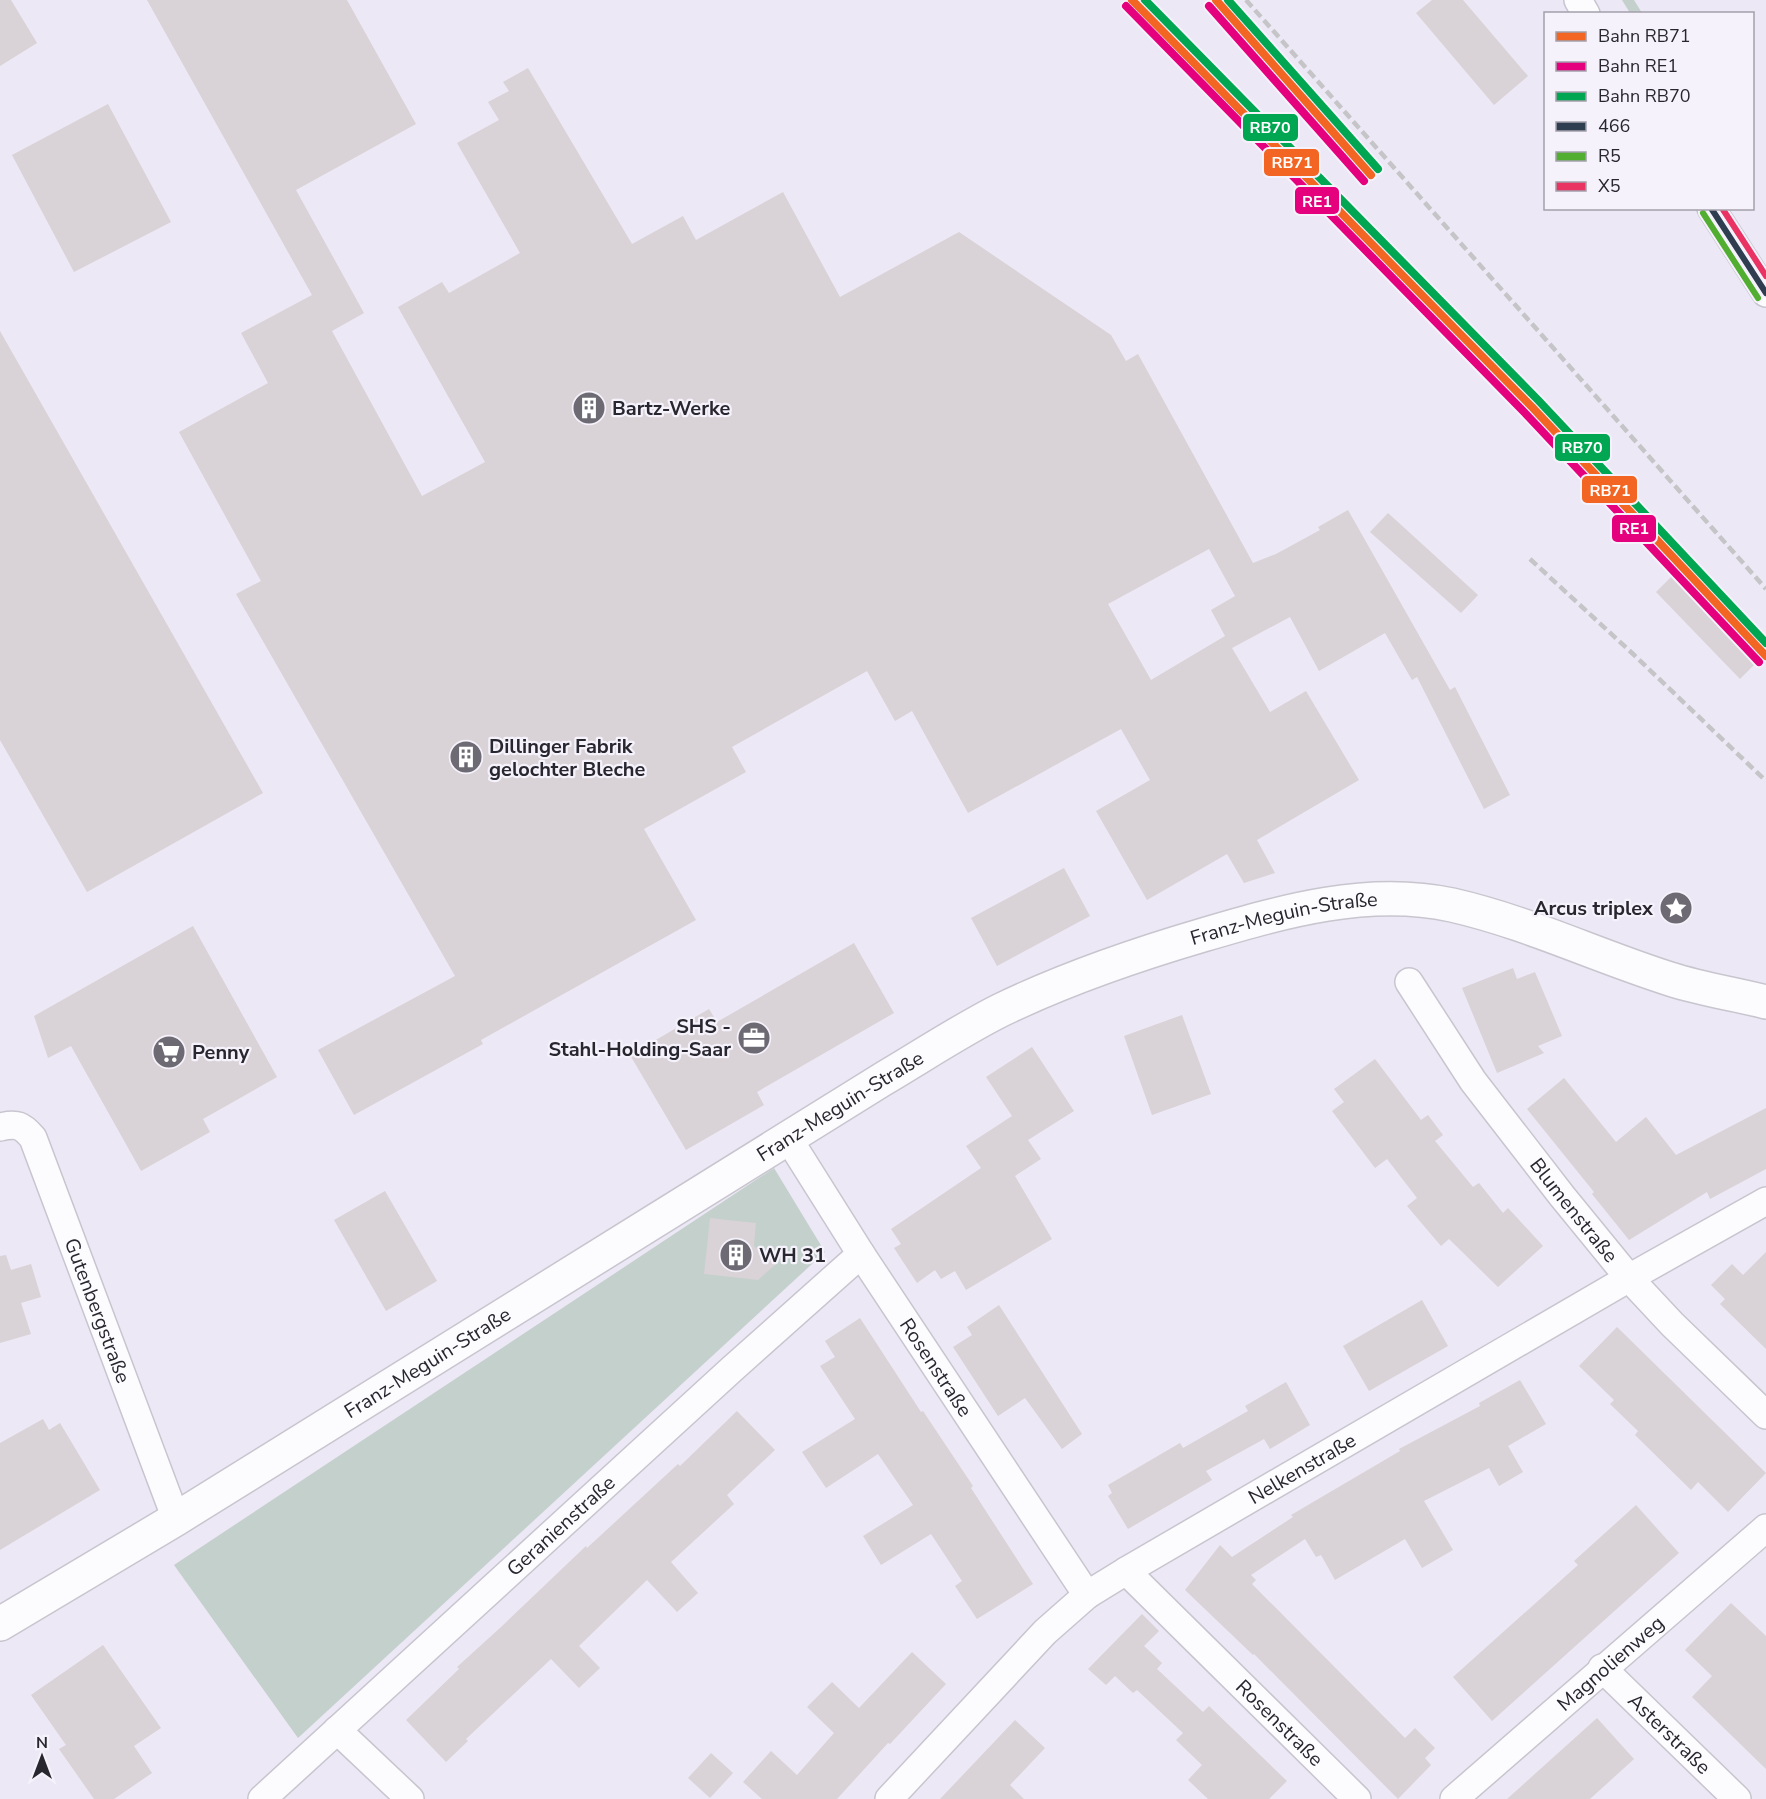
<svg xmlns="http://www.w3.org/2000/svg" width="1766" height="1799" font-family="'Nunito Sans',sans-serif">
<style>
.green{fill:#c3d0cb}
.building{fill:#d9d2d6;fill-rule:evenodd}
.lines{fill:none;stroke-linecap:round;stroke-linejoin:round}
.minor-casing{stroke:#c8c5cf;stroke-width:30}
.tertiary-casing{stroke:#c8c5cf;stroke-width:36}
.minor{stroke:#fcfcfe;stroke-width:27}
.tertiary{stroke:#fcfcfe;stroke-width:33}
.rail{stroke:#c5c4c7;stroke-width:4.5;stroke-dasharray:9 4.5;stroke-linecap:butt}
.bus-1-casing{stroke:#f5f2fc;stroke-width:10}
.bus-2-casing{stroke:#f5f2fc;stroke-width:10}
.bus-3-casing{stroke:#f5f2fc;stroke-width:10}
.bus-1{stroke:#2e3e50;stroke-width:6}
.bus-2{stroke:#51ae31;stroke-width:6}
.bus-3{stroke:#e83363;stroke-width:6}
.rail-1-casing{stroke:#f5f2fc;stroke-width:12}
.rail-2-casing{stroke:#f5f2fc;stroke-width:12}
.rail-3-casing{stroke:#f5f2fc;stroke-width:12}
.rail-1{stroke:#f26522;stroke-width:8}
.rail-2{stroke:#e5007d;stroke-width:8}
.rail-3{stroke:#00a651;stroke-width:8}
.labels{text-anchor:middle;dominant-baseline:central;stroke-width:4.5;stroke-linejoin:round;paint-order:stroke}
.poi-label{font-size:20px;font-weight:bold;fill:#28262f;stroke:#f5f2fc;text-anchor:start}
.street-label{font-size:20px;fill:#28262f;stroke:#f5f2fc}
.line-badge{stroke:#f5f2fc;stroke-width:2}
.badge-label{font-size:16px;text-anchor:middle;font-weight:bold;fill:#fff}
</style>
<rect width="100%" height="100%" fill="#ece8f5"/>
<g class="green">
<polygon points="1622,0 1634,0 1642,13 1630,13"/>
<polygon points="774,1168 825,1252 298,1738 174,1565"/>
</g>
<g class="building">
<polygon points="0,0 11,0 37,43 0,66"/>
<path d="M 147,0 L 347,0 L 416,124 L 296,190 L 364,313 L 332,331 L 422,496 L 485,462 L 398,307 L 442,282 L 449,293 L 520,253 L 457,143 L 499,120 L 488,102 L 509,91 L 503,82 L 528,68 L 632,244 L 683,216 L 696,240 L 783,192 L 840,297 L 959,232 L 1111,335 L 1126,361 L 1138,354 L 1253,563 L 1276,554 L 1320,530 L 1318,527 L 1348,510 L 1450,690 L 1455,687 L 1510,795 L 1484,809 L 1417,677 L 1412,680 L 1385,633 L 1319,671 L 1290,617 L 1232,648 L 1270,712 L 1306,691 L 1359,780 L 1257,840 L 1275,873 L 1244,883 L 1227,854 L 1147,900 L 1096,811 L 1150,780 L 1121,729 L 968,813 L 912,711 L 895,721 L 867,671 L 732,747 L 746,772 L 644,829 L 696,920 L 481,1040 L 483,1044 L 354,1115 L 318,1050 L 455,976 L 236,594 L 261,581 L 179,432 L 268,383 L 241,333 L 312,295 ZM 1209,549 L 1235,596 L 1211,610 L 1225,636 L 1151,680 L 1108,604 Z"/>
<polygon points="1432,0 1463,0 1528,76 1494,105 1416,13"/>
<polygon points="108,104 171,222 74,272 12,155"/>
<polygon points="0,331 263,793 87,892 0,740"/>
<polygon points="1388,513 1478,595 1461,613 1370,532"/>
<polygon points="1673,575 1757,662 1740,679 1656,592"/>
<polygon points="1064,868 1090,916 997,966 971,918"/>
<polygon points="193,926 277,1077 203,1119 210,1132 141,1171 71,1046 48,1058 34,1016"/>
<polygon points="854,943 894,1013 757,1092 764,1105 686,1150 630,1055 709,1009 717,1022"/>
<polygon points="1513,968 1517,979 1535,972 1562,1036 1538,1046 1544,1053 1497,1073 1462,988"/>
<polygon points="1182,1015 1211,1094 1152,1115 1124,1036"/>
<polygon points="1032,1047 1074,1111 1028,1140 1041,1159 1015,1176 1052,1239 966,1290 955,1271 941,1279 935,1270 917,1283 894,1248 901,1244 891,1229 981,1168 966,1146 1012,1116 986,1077"/>
<polygon points="1375,1059 1421,1120 1428,1115 1443,1135 1435,1141 1473,1187 1479,1183 1503,1213 1508,1208 1543,1246 1498,1287 1449,1239 1441,1246 1407,1206 1417,1198 1387,1159 1375,1168 1332,1111 1344,1102 1334,1089"/>
<polygon points="1564,1078 1616,1142 1646,1117 1676,1155 1766,1108 1766,1169 1710,1199 1707,1192 1629,1240 1592,1194 1594,1192 1527,1109"/>
<polygon points="385,1191 437,1281 386,1311 334,1220"/>
<polygon points="710,1218 756,1223 754,1246 776,1264 758,1280 704,1274"/>
<polygon points="1766,1252 1766,1349 1720,1304 1725,1299 1711,1285 1732,1264 1743,1275"/>
<polygon points="6,1255 11,1270 31,1264 41,1297 21,1303 31,1334 0,1343 0,1256"/>
<polygon points="1422,1300 1448,1346 1369,1391 1343,1346"/>
<polygon points="999,1305 1082,1434 1062,1449 1025,1398 998,1416 953,1347 972,1335 967,1327"/>
<polygon points="860,1318 921,1412 923,1411 973,1486 971,1488 1033,1584 977,1619 955,1586 962,1581 931,1534 881,1565 863,1536 913,1505 878,1454 826,1488 802,1452 855,1419 820,1366 835,1357 825,1341"/>
<polygon points="1617,1327 1766,1473 1728,1512 1698,1482 1691,1490 1635,1435 1638,1431 1610,1404 1614,1400 1579,1366"/>
<polygon points="1520,1380 1546,1424 1508,1446 1523,1472 1499,1486 1489,1468 1424,1501 1453,1550 1422,1568 1405,1539 1335,1580 1321,1555 1316,1557 1305,1539 1251,1575 1256,1580 1252,1584 1405,1738 1415,1728 1435,1748 1425,1758 1431,1765 1398,1799 1254,1654 1253,1655 1185,1590 1220,1545 1232,1557 1293,1517 1291,1515 1400,1451 1399,1449 1480,1406 1479,1403"/>
<polygon points="1286,1382 1310,1425 1270,1449 1264,1439 1206,1471 1212,1480 1128,1529 1108,1496 1112,1493 1108,1485 1180,1443 1183,1448 1248,1411 1245,1406"/>
<polygon points="737,1411 775,1450 727,1495 734,1504 671,1562 698,1593 677,1612 647,1580 579,1646 600,1668 579,1688 551,1659 466,1739 468,1741 446,1762 406,1720 459,1669 457,1667 501,1627 586,1546 587,1548 678,1464 680,1466"/>
<polygon points="43,1419 49,1430 60,1423 100,1490 0,1550 0,1443"/>
<polygon points="1636,1505 1679,1553 1492,1721 1453,1677 1578,1565 1574,1561"/>
<polygon points="1731,1603 1766,1636 1766,1769 1692,1697 1712,1676 1685,1650"/>
<polygon points="1142,1614 1159,1631 1144,1646 1162,1663 1157,1669 1203,1712 1209,1706 1287,1781 1269,1799 1208,1799 1188,1780 1202,1765 1176,1740 1183,1733 1137,1690 1133,1693 1115,1676 1106,1685 1088,1669"/>
<polygon points="103,1645 161,1728 134,1746 152,1773 114,1799 94,1799 59,1749 66,1745 31,1695"/>
<polygon points="912,1652 946,1684 890,1744 888,1743 837,1799 762,1799 743,1782 771,1751 797,1775 834,1733 807,1707 832,1682 859,1708"/>
<polygon points="1597,1718 1634,1759 1590,1799 1507,1799"/>
<polygon points="1015,1720 1045,1748 1010,1785 1024,1799 940,1799"/>
<polygon points="711,1753 733,1773 710,1798 688,1778"/>
</g>
<g class="lines">
<defs>
<g id="minor">
<polyline points="1578,0 1586,14"/>
<polyline points="1711,208 1766,293"/>
<path id="s1" d="M 1409,982 L 1473,1081 L 1562,1196 L 1629,1278 L 1672,1324 L 1766,1415"/>
<path id="s2" d="M 0,1127 C 17,1123 22,1125 33,1138 L 176,1519"/>
<path id="s3" d="M 788,1138 L 861,1254 L 1087,1595"/>
<path id="s4" d="M 1126,1571 L 1357,1799"/>
<path id="s5" d="M 1602,1668 L 1737,1799"/>
<polyline points="337,1730 410,1799"/>
<path id="s6" d="M 262,1799 L 732,1369 L 861,1254"/>
<path id="s7" d="M 889,1799 L 1045,1632 L 1087,1595 L 1126,1571 L 1629,1278 L 1766,1201"/>
<path id="s8" d="M 1454,1799 L 1766,1528"/>
</g>
<g id="tertiary">
<path id="s9" d="M 0,1624 L 176,1519 L 883,1079 C 922,1056 961,1030 1001,1010 C 1065,979 1135,955 1203,935 C 1284,911 1368,887 1452,905 C 1527,922 1597,956 1670,979 C 1701,989 1734,994 1766,1002"/>
</g>
</defs>
<use href="#minor" class="minor-casing"/>
<use href="#tertiary" class="tertiary-casing"/>
<use href="#minor" class="minor"/>
<use href="#tertiary" class="tertiary"/>
<g class="rail">
<polyline points="1246,0 1766,589"/>
<polyline points="1530,559 1632,653 1766,781"/>
</g>
<defs>
<polyline id="bus-1" points="1711,208 1766,293"/>
<polyline id="bus-2" points="1703,213 1758,298"/>
<polyline id="bus-3" points="1722,208 1766,276"/>
</defs>
<use href="#bus-1" class="bus-1-casing"/>
<use href="#bus-2" class="bus-2-casing"/>
<use href="#bus-3" class="bus-3-casing"/>
<use href="#bus-1" class="bus-1"/>
<use href="#bus-2" class="bus-2"/>
<use href="#bus-3" class="bus-3"/>
<defs>
<g id="rail-1">
<polyline points="1132,0 1532,407 1766,656"/>
<polyline points="1216,0 1371,175"/>
</g>
<g id="rail-2">
<polyline points="1126,6 1525,413 1759,662"/>
<polyline points="1209,6 1364,181"/>
</g>
<g id="rail-3">
<polyline points="1145,0 1538,400 1766,643"/>
<polyline points="1228,0 1378,169"/>
</g>
</defs>
<use href="#rail-1" class="rail-1-casing"/>
<use href="#rail-2" class="rail-2-casing"/>
<use href="#rail-3" class="rail-3-casing"/>
<use href="#rail-1" class="rail-1"/>
<use href="#rail-2" class="rail-2"/>
<use href="#rail-3" class="rail-3"/>
</g>
<defs>
<symbol id="building-disc" viewBox="-11 -11 22 22"><circle r="9.5" fill="#6d6a74" stroke="#f5f2fc"/><path d="M-4-6H4V6H1V3H-1V6H-4ZM-2.5-4.3h1.7v1.8h-1.7ZM.8-4.3h1.7v1.8H.8ZM-2.5-1h1.7V.8h-1.7ZM.8-1h1.7V.8H.8Z" fill="#fff"/></symbol>
<symbol id="sight-disc" viewBox="-11 -11 22 22"><circle r="9.5" fill="#6d6a74" stroke="#f5f2fc"/><path d="M0-6L1.8-2.2L6-1.7L2.9 1.2L3.7 5.4L0 3.3L-3.7 5.4L-2.9 1.2L-6-1.7L-1.8-2.2Z" fill="#fff"/></symbol>
<symbol id="office-disc" viewBox="-11 -11 22 22"><circle r="9.5" fill="#6d6a74" stroke="#f5f2fc"/><path d="M-6-3h4V-5.5h4V-3h4V5H-6ZM-1-4.5V-3h2v-1.5ZM-6 0V1H6V0Z" fill="#fff"/></symbol>
<symbol id="supermarket-disc" viewBox="-11 -11 22 22"><circle r="9.5" fill="#6d6a74" stroke="#f5f2fc"/><path d="M-6-5.5h2.5l.6 2H6L4.5 2H-2.5L-4.4-4H-6ZM-1.5 3.2a1.3 1.3 0 1 0 .1 0ZM3 3.2a1.3 1.3 0 1 0 .1 0Z" fill="#fff"/></symbol>
</defs>
<g fill-rule="evenodd">
<use href="#building-disc" x="570" y="389" width="38" height="38"/>
<use href="#building-disc" x="447" y="738" width="38" height="38"/>
<use href="#sight-disc" x="1657" y="889" width="38" height="38"/>
<use href="#office-disc" x="735" y="1019" width="38" height="38"/>
<use href="#supermarket-disc" x="150" y="1033" width="38" height="38"/>
<use href="#building-disc" x="717" y="1236" width="38" height="38"/>
</g>
<g class="labels">
<g class="poi-label">
<text x="612" y="408">Bartz-Werke</text>
<text x="489" y="746">Dillinger Fabrik<tspan x="489" dy="23">gelochter Bleche</tspan></text>
<text x="1653" y="908" text-anchor="end">Arcus triplex</text>
<text x="731" y="1026" text-anchor="end">SHS -<tspan x="731" dy="23">Stahl-Holding-Saar</tspan></text>
<text x="192" y="1052">Penny</text>
<text x="759" y="1255">WH 31</text>
</g>
<g class="street-label">
<text stroke="none"><textPath href="#s9" startOffset="1473">Franz-Meguin-Straße</textPath></text>
<text stroke="none"><textPath href="#s9" startOffset="987">Franz-Meguin-Straße</textPath></text>
<text stroke="none"><textPath href="#s1" startOffset="282">Blumenstraße</textPath></text>
<text stroke="none"><textPath href="#s2" startOffset="222">Gutenbergstraße</textPath></text>
<text stroke="none"><textPath href="#s9" startOffset="501">Franz-Meguin-Straße</textPath></text>
<text stroke="none"><textPath href="#s3" startOffset="273">Rosenstraße</textPath></text>
<text stroke="none"><textPath href="#s7" startOffset="534">Nelkenstraße</textPath></text>
<text stroke="none"><textPath href="#s6" startOffset="405">Geranienstraße</textPath></text>
<text stroke="none"><textPath href="#s8" startOffset="207">Magnolienweg</textPath></text>
<text stroke="none"><textPath href="#s4" startOffset="216">Rosenstraße</textPath></text>
<text stroke="none"><textPath href="#s5" startOffset="94">Asterstraße</textPath></text>
</g>
</g>
<g class="line-badge">
<rect x="1242" y="113" width="57" height="29" rx="6" fill="#00a651"/>
<rect x="1263" y="148" width="57" height="29" rx="6" fill="#f26522"/>
<rect x="1294" y="186" width="46" height="29" rx="6" fill="#e5007d"/>
<rect x="1554" y="433" width="57" height="29" rx="6" fill="#00a651"/>
<rect x="1581" y="475" width="57" height="29" rx="6" fill="#f26522"/>
<rect x="1611" y="514" width="46" height="29" rx="6" fill="#e5007d"/>
</g>
<g class="badge-label">
<text x="1270" y="133">RB70</text>
<text x="1292" y="168">RB71</text>
<text x="1317" y="207">RE1</text>
<text x="1582" y="453">RB70</text>
<text x="1610" y="496">RB71</text>
<text x="1634" y="534">RE1</text>
</g>
<rect x="1544" y="12" width="210" height="198" fill="#f5f2fc" stroke="#a3a0aa" stroke-width="1.5"/>
<rect x="1556" y="32" width="30" height="9" fill="#f26522" stroke="#a3a0aa" stroke-width="1.5"/>
<text x="1598" y="42" font-size="18" fill="#28262f">Bahn RB71</text>
<rect x="1556" y="62" width="30" height="9" fill="#e5007d" stroke="#a3a0aa" stroke-width="1.5"/>
<text x="1598" y="72" font-size="18" fill="#28262f">Bahn RE1</text>
<rect x="1556" y="92" width="30" height="9" fill="#00a651" stroke="#a3a0aa" stroke-width="1.5"/>
<text x="1598" y="102" font-size="18" fill="#28262f">Bahn RB70</text>
<rect x="1556" y="122" width="30" height="9" fill="#2e3e50" stroke="#a3a0aa" stroke-width="1.5"/>
<text x="1598" y="132" font-size="18" fill="#28262f">466</text>
<rect x="1556" y="152" width="30" height="9" fill="#51ae31" stroke="#a3a0aa" stroke-width="1.5"/>
<text x="1598" y="162" font-size="18" fill="#28262f">R5</text>
<rect x="1556" y="182" width="30" height="9" fill="#e83363" stroke="#a3a0aa" stroke-width="1.5"/>
<text x="1598" y="192" font-size="18" fill="#28262f">X5</text>
<g transform="translate(42 1757)" stroke="#f5f2fc" stroke-width="4.5" paint-order="stroke">
<path d="M0-4.5L10 22L0 15L-10 22Z" fill="#28262f"/>
<text y="-9" font-size="16" font-weight="bold" text-anchor="middle" fill="#28262f">N</text>
</g>
</svg>
